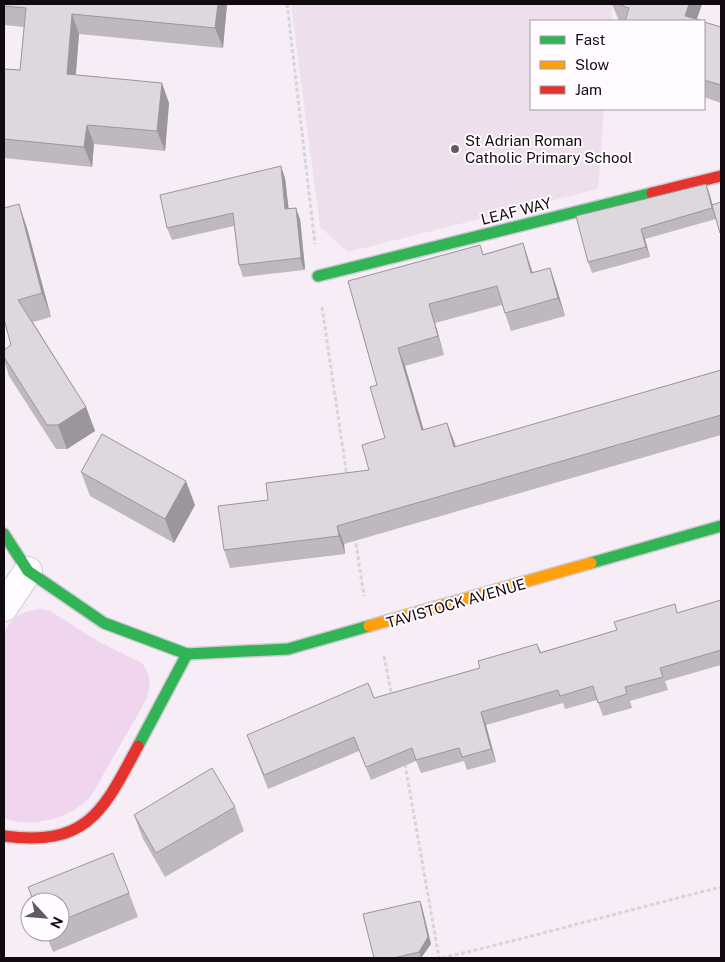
<svg xmlns="http://www.w3.org/2000/svg" width="725" height="962" font-family="'Public Sans',sans-serif">
<style>
.built{fill:#eedfed}
.green{fill:#f0d5ee}
.lines{fill:none;stroke-linecap:round;stroke-linejoin:round}
.street-casing{stroke:#d0c9d0;stroke-width:30}
.fast-casing{stroke:#d0c9d0;stroke-width:14}
.slow-casing{stroke:#d0c9d0;stroke-width:14}
.jam-casing{stroke:#d0c9d0;stroke-width:14}
.path{stroke:#d7d5d7;stroke-width:3;stroke-dasharray:4 2.5;stroke-linecap:butt}
.street{stroke:#fefcfe;stroke-width:28}
.fast{stroke:#30b455;stroke-width:11}
.slow{stroke:#ff9f0a;stroke-width:11}
.jam{stroke:#e5322d;stroke-width:11}
.wall{fill:#beb9bf}
.shaded-wall{fill:#9b969b}
.building{fill:#ddd7de;stroke:#9b969b}
.poi-dot{fill:#615a60;stroke:#fffbfe;stroke-width:2}
.labels{text-anchor:middle;dominant-baseline:central;stroke-width:4;stroke-linejoin:round;paint-order:stroke}
.poi-label{font-size:15px;fill:#110b10;stroke:#fffbfe;text-anchor:start}
.street-label{font-size:15px;fill:#110b10;stroke:#fffbfe}
</style>
<rect width="100%" height="100%" fill="#f6edf6"/>
<polygon class="built" points="291,4 613,4 611,21 531,21 531,109 604,109 598,189 348,252 320,227"/>
<path class="green" d="M 40,609 L 50,611 L 99,642 L 142,663 L 147,671 L 150,683 L 147,698 C 134,722 120,745 107,768 C 101,778 96,790 89,798 C 69,819 30,829 4,818 L 4,633 C 12,617 22,611 40,609 Z"/>
<g class="lines">
<defs>
<polyline id="street" points="4,607 28,571"/>
<g id="fast">
<polyline points="318,276 652,193"/>
<polyline points="4,534 28,571 104,623 187,654 288,649 369,626"/>
<polyline points="591,563 721,526"/>
<polyline points="138,746 187,654"/>
</g>
<polyline id="slow" points="369,626 591,563"/>
<g id="jam">
<polyline points="652,193 721,176"/>
<path d="M 4,836 C 88,847 103,811 138,746"/>
</g>
</defs>
<use href="#street" class="street-casing"/>
<use href="#fast" class="fast-casing"/>
<use href="#slow" class="slow-casing"/>
<use href="#jam" class="jam-casing"/>
<g class="path">
<polyline points="287,4 315,244"/>
<polyline points="322,307 347,477"/>
<polyline points="355,537 364,596"/>
<polyline points="384,656 392,697"/>
<polyline points="405,764 439,958"/>
<path d="M 442,958 C 536,936 628,910 721,887"/>
</g>
<use href="#street" class="street"/>
<use href="#fast" class="fast"/>
<use href="#slow" class="slow"/>
<use href="#jam" class="jam"/>
</g>
<g class="wall">
<polygon points="4,4 227,4 223,48 79,34 76,75 169,103 165,151 94,144 92,167 4,158 4,69 20,70 24,27 4,25"/>
<polygon points="612,4 702,4 697,19 703,21 619,21"/>
<polygon points="704,22 721,27 721,103 704,97"/>
<polygon points="285,178 288,208 300,219 305,268 304,270 243,277 239,265 234,226 172,240 167,228"/>
<polygon points="706,184 712,205 721,202 721,237 716,219 645,239 650,257 592,273 588,262"/>
<polygon points="27,228 51,317 33,322 86,407 95,431 67,449 56,449 9,376 4,360 4,350 11,345"/>
<polygon points="523,243 533,273 550,268 556,286 565,316 511,331 502,305 435,323 444,355 405,366 423,430 454,441 456,447 721,370 721,435 344,544 345,554 230,568 224,550 268,500 369,470 385,438 377,385 348,281 484,254"/>
<polygon points="81,472 195,505 174,543 90,496"/>
<polygon points="721,600 721,665 665,681 668,690 630,701 632,708 603,716 597,700 565,709 563,703 486,725 496,762 467,770 464,761 421,773 416,761 371,780 359,751 268,789 247,735 480,668 537,644 541,652"/>
<polygon points="235,807 244,831 165,877 143,839 134,815"/>
<polygon points="28,887 129,893 138,917 53,952 45,932 60,932 60,902 33,902"/>
<polygon points="420,901 422,907 431,944 421,958 374,958"/>
</g>
<g class="shaded-wall">
<polygon points="218,4 227,4 223,48 215,28"/>
<polygon points="689,4 702,4 696,21 685,16"/>
<polygon points="72,14 79,34 74,94 67,74"/>
<polygon points="162,83 169,103 165,151 157,131"/>
<polygon points="87,125 94,144 92,167 84,147"/>
<polygon points="281,166 285,178 290,220 285,209"/>
<polygon points="706,184 710,195 716,218 712,208"/>
<polygon points="19,204 27,228 51,317 42,293"/>
<polygon points="296,208 300,219 305,268 304,270 300,258"/>
<polygon points="641,229 645,239 650,257 646,247"/>
<polygon points="523,243 529,262 538,291 531,273"/>
<polygon points="550,268 556,286 565,316 558,298"/>
<polygon points="429,304 435,323 444,355 438,336"/>
<polygon points="398,348 405,366 429,448 422,430"/>
<polygon points="86,407 95,431 67,449 58,425"/>
<polygon points="447,423 454,441 461,465 454,447"/>
<polygon points="186,481 195,505 174,543 165,519"/>
<polygon points="337,526 344,544 345,554 339,536"/>
<polygon points="481,712 486,725 496,762 491,749"/>
<polygon points="420,901 422,907 431,944 421,958 419,952"/>
</g>
<g class="building">
<polygon points="4,4 218,4 215,28 72,14 67,74 162,83 157,131 87,125 84,147 4,139 4,69 20,70 26,8 4,6"/>
<polygon points="617,4 689,4 685,16 703,21 625,21 629,8"/>
<polygon points="704,22 721,27 721,85 704,80"/>
<polygon points="281,166 285,209 296,208 301,256 300,258 239,265 233,213 167,228 160,195"/>
<polygon points="706,184 712,208 641,229 646,247 588,262 576,216"/>
<polygon points="721,202 721,233 720,233 712,205"/>
<polygon points="19,204 42,293 18,300 86,407 58,425 47,425 4,357 4,350 11,345 4,319 4,208"/>
<polygon points="523,243 531,273 550,268 558,298 505,313 497,286 429,304 438,336 398,348 422,430 447,423 454,447 721,370 721,415 337,526 339,536 224,550 218,506 268,500 266,483 369,470 362,445 385,438 370,387 377,385 348,281 480,245 483,255"/>
<polygon points="102,434 186,481 165,519 81,472"/>
<polygon points="721,600 721,650 660,668 663,677 625,687 627,694 598,703 593,686 560,696 558,690 481,712 491,749 462,757 459,748 416,760 412,748 366,767 354,737 264,775 247,735 368,683 374,698 480,668 478,661 537,644 540,653 617,630 614,622 675,604 677,613"/>
<polygon points="212,768 235,807 156,853 134,815"/>
<polygon points="113,853 129,893 60,921 60,902 34,902 28,887"/>
<polygon points="420,901 428,937 419,952 394,958 374,958 363,914"/>
</g>
<circle class="poi-dot" cx="455" cy="149" r="5"/>
<g class="labels">
<g class="poi-label">
<text x="465" y="140">St Adrian Roman<tspan x="465" dy="17">Catholic Primary School</tspan></text>
</g>
<g class="street-label">
<text transform="translate(516 211) rotate(-14)">LEAF WAY</text>
<text transform="translate(456 603) rotate(-16)">TAVISTOCK AVENUE</text>
</g>
</g>
<rect width="725" height="962" fill="none" stroke="#110b10" stroke-width="10"/>
<rect x="530" y="20" width="175" height="90" fill="#fffbfe" stroke="#a09b9f"/>
<rect x="540" y="36" width="25" height="8" fill="#30b455" stroke="#a09b9f"/>
<text x="575" y="45" font-size="15" fill="#110b10">Fast</text>
<rect x="540" y="61" width="25" height="8" fill="#ff9f0a" stroke="#a09b9f"/>
<text x="575" y="70" font-size="15" fill="#110b10">Slow</text>
<rect x="540" y="86" width="25" height="8" fill="#e5322d" stroke="#a09b9f"/>
<text x="575" y="95" font-size="15" fill="#110b10">Jam</text>
<g transform="translate(45 917) rotate(116)"><circle r="24" fill="#fffbfe" stroke="#a09b9f"/>
<path d="M0-4L9 19L0 12L-9 19Z" fill="#615a60"/>
<text y="-8" font-size="14" font-weight="bold" text-anchor="middle" fill="#110b10">N</text>
</g>
</svg>
